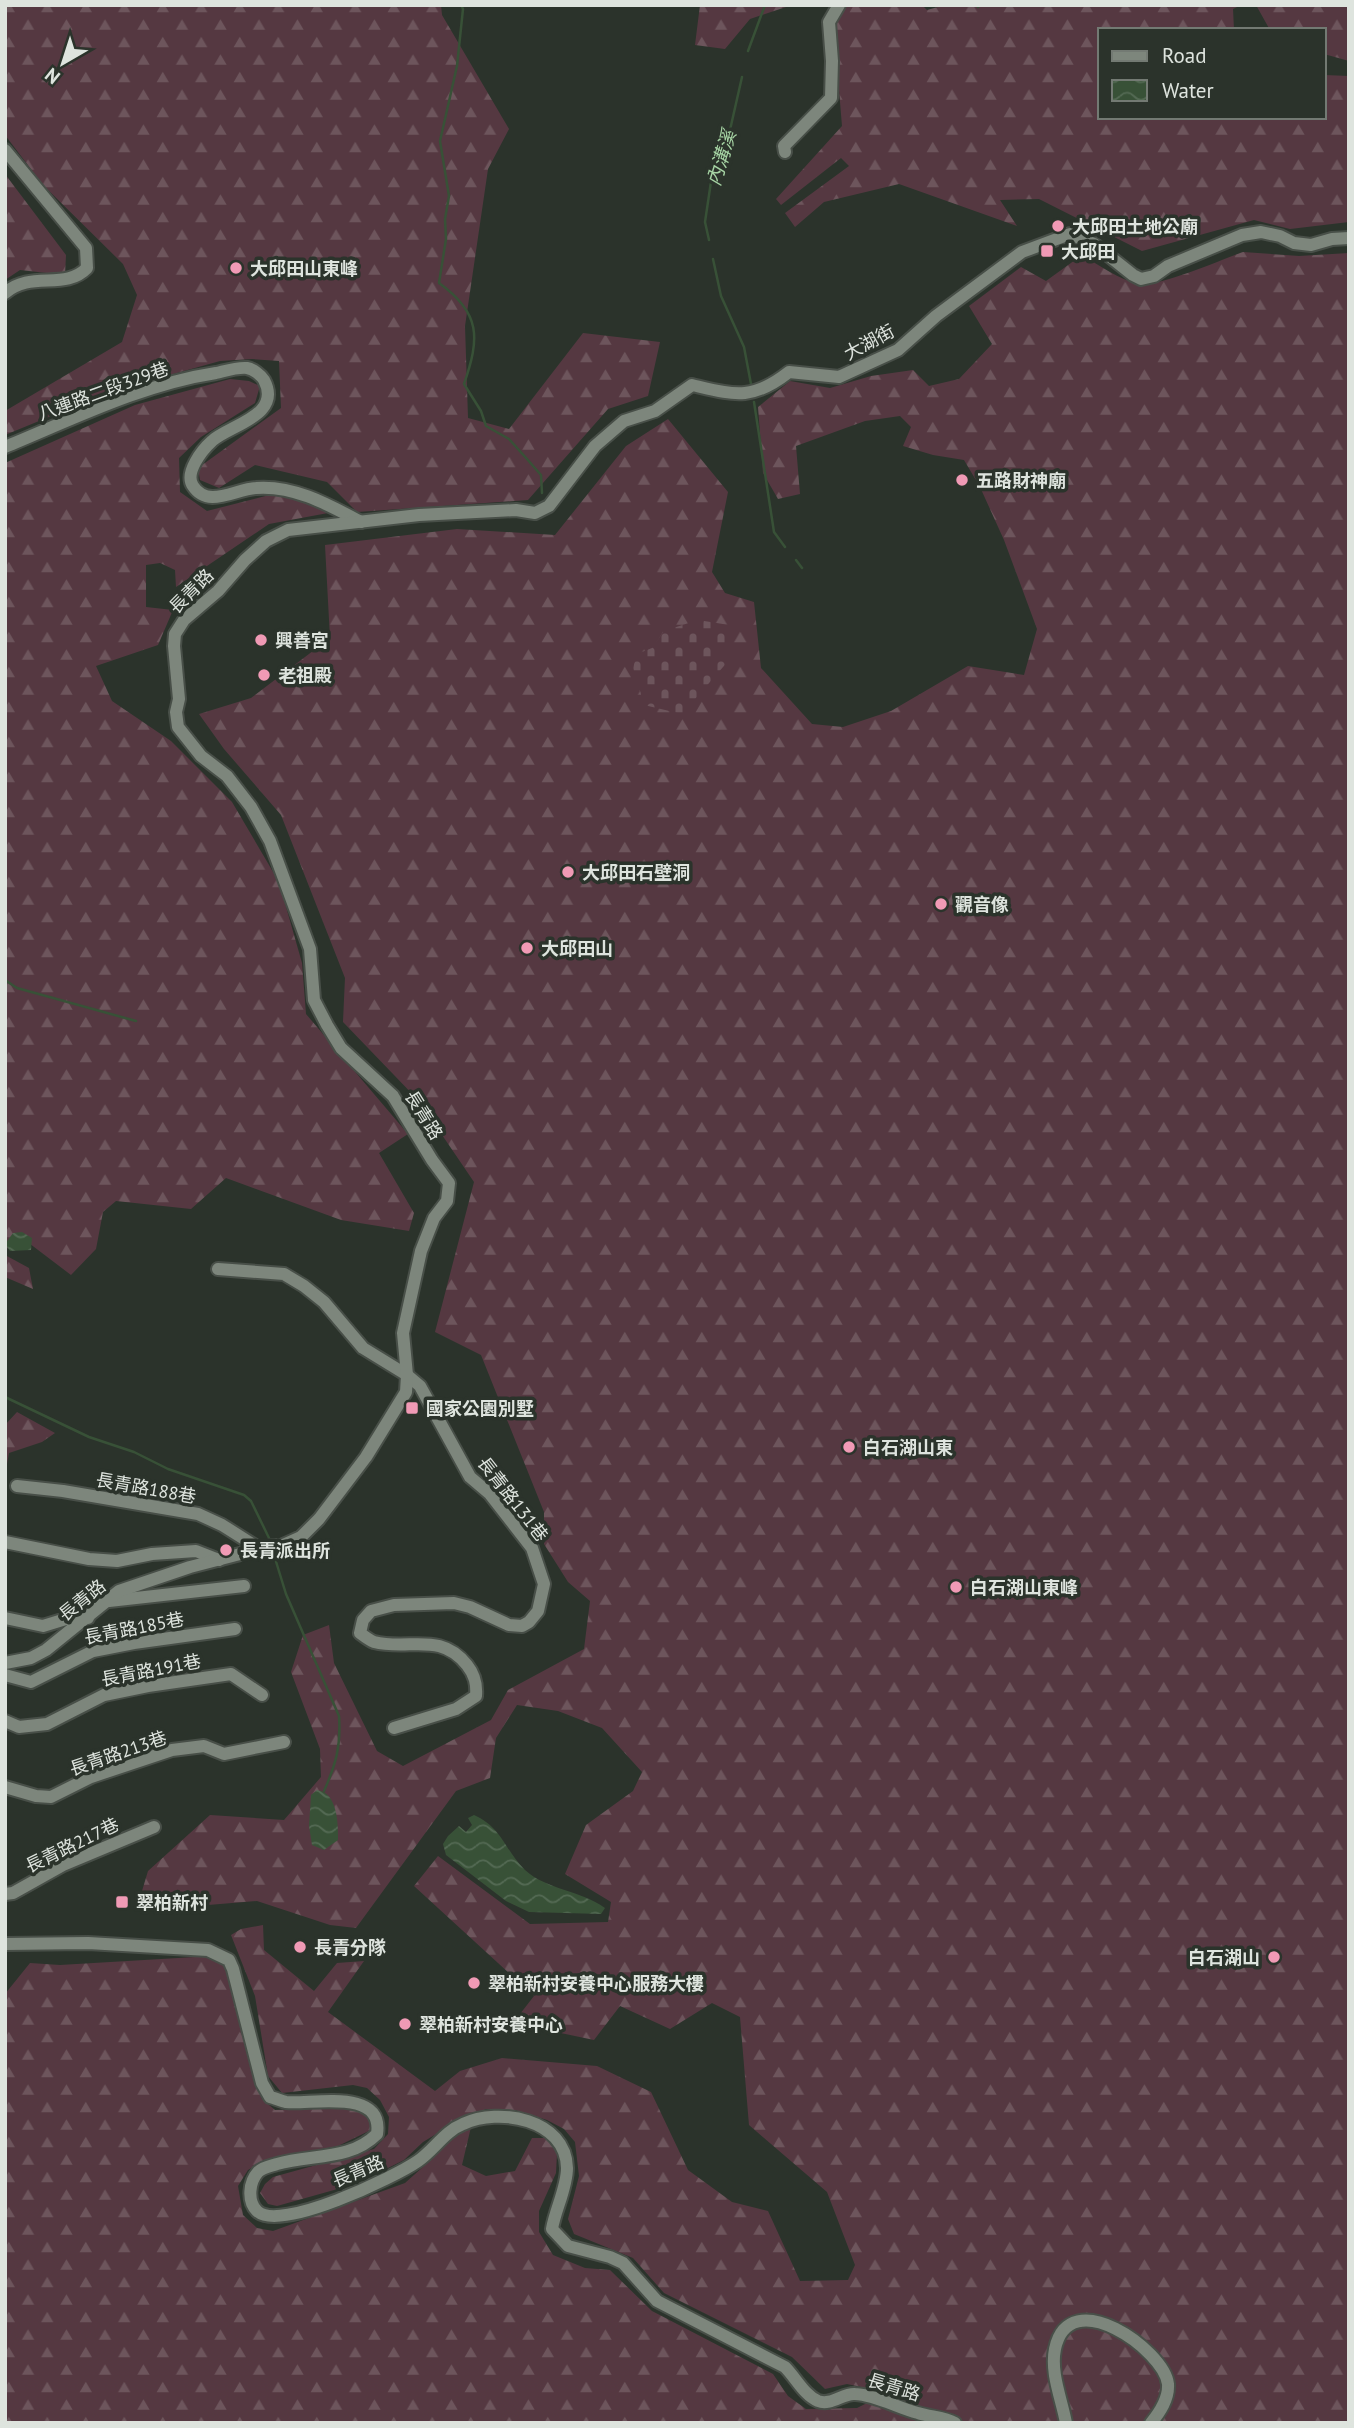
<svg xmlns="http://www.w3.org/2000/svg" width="1354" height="2428" font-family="'PT Sans','Noto Sans TC',sans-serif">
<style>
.forest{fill:url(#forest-firs)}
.cemetery{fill:url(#cemetery-stones)}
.water{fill:url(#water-waves)}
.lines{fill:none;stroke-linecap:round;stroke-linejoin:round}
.stream{stroke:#385137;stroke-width:2.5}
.minor-casing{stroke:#484f48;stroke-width:16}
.minor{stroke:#7d867c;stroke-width:12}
.poi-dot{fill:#f09ab5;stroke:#2b332b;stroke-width:2.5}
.labels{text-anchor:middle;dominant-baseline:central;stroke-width:7;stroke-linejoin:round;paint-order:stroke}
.poi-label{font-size:18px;font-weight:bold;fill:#dee4de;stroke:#2b332b;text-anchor:start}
.street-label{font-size:18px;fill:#dee4de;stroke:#2b332b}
.water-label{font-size:19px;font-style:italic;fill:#a6d4a4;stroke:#2b332b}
</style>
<defs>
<pattern id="forest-firs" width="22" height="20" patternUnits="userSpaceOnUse" patternTransform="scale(1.75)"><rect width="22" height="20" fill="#553841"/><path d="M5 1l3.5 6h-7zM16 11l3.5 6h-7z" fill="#6d555c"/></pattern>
<pattern id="cemetery-stones" width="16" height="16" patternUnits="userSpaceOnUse" patternTransform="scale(1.75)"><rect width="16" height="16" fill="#553841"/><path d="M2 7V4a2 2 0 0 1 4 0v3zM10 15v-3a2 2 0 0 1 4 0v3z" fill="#6d555c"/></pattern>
<pattern id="water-waves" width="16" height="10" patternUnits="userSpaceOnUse" patternTransform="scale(1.75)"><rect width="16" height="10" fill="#385137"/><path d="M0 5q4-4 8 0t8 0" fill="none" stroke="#546a54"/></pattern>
</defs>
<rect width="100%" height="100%" fill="#2b332b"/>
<g class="forest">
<polygon points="5,5 441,5 442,15 509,129 488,169 465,326 468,418 509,429 583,333 660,342 648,396 608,409 528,500 357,512 327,482 255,465 219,488 200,480 198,468 281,408 279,361 252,359 220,361 112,391 5,435 5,411 122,342 137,295 123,264 43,185 5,135"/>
<polygon points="700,5 792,5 750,19 725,49 695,45"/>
<polygon points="832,5 922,5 927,10 945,5 1241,5 1233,9 1234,30 1100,30 1100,117 1324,117 1324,75 1349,76 1349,222 1290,229 1254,220 1142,251 1039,199 1000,200 1017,226 899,184 824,202 795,227 785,213 849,166 841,158 781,205 776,199 842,126"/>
<polygon points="1256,5 1349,5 1349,61 1324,54 1324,30 1270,30"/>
<polygon points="5,174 66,255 65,275 20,270 5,280"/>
<path d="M 1243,252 L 1299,256 L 1349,253 L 1349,2423 L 5,2423 L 5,1994 L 30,1963 L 60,1965 L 212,1956 L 227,1964 L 254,2080 L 262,2099 L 275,2110 L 361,2107 L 368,2115 L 371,2130 L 338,2146 L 265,2160 L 248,2170 L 238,2186 L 243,2215 L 257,2228 L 273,2231 L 405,2183 L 433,2158 L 454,2134 L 471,2127 L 462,2165 L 486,2176 L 515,2171 L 532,2138 L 546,2138 L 557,2153 L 556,2173 L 539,2211 L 539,2232 L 553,2255 L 585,2268 L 610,2270 L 652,2311 L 773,2374 L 788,2396 L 806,2409 L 857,2408 L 869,2402 L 871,2389 L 847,2384 L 825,2389 L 792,2357 L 664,2293 L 633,2258 L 574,2234 L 568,2219 L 579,2176 L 575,2142 L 564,2129 L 547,2120 L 515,2110 L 486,2109 L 461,2119 L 423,2142 L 404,2160 L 382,2171 L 334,2190 L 277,2206 L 268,2204 L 260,2193 L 265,2184 L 273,2177 L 374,2149 L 388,2134 L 389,2117 L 380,2100 L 367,2088 L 353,2085 L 282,2093 L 268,2076 L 255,1996 L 231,1935 L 241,1929 L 263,1925 L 264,1950 L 314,1991 L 337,1963 L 364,1961 L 328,2012 L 435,2091 L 460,2071 L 502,2058 L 597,2066 L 651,2092 L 688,2170 L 732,2202 L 768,2211 L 800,2281 L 848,2280 L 855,2265 L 827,2192 L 749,2125 L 740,2017 L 712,2003 L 670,2029 L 620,2006 L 594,2040 L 513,2023 L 534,1996 L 414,1886 L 438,1856 L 530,1924 L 608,1922 L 611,1902 L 565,1874 L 586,1825 L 633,1791 L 642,1772 L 602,1728 L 558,1711 L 517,1705 L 496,1738 L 490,1778 L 456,1791 L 356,1928 L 330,1925 L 257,1901 L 136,1911 L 148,1871 L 210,1815 L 284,1820 L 321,1777 L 320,1749 L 291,1672 L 303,1635 L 329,1625 L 334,1663 L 377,1751 L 403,1766 L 491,1720 L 508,1690 L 584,1649 L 590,1601 L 568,1582 L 544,1544 L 544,1512 L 481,1355 L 435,1332 L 474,1182 L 419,1101 L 343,1022 L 345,978 L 281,815 L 224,749 L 199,714 L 251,698 L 330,638 L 325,545 L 457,529 L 555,535 L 626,446 L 668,419 L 728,492 L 712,572 L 725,593 L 754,602 L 761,668 L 812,724 L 843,727 L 891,711 L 968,666 L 1024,675 L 1037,629 L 1004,540 L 980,487 L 964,460 L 933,455 L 903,446 L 911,427 L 900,416 L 865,421 L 796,446 L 800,494 L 778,499 L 763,473 L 758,407 L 790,381 L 830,388 L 871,376 L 913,370 L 929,386 L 959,379 L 992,344 L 969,306 L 1021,267 L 1046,281 L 1082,255 C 1099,265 1119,280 1140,284 C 1156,288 1223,259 1243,252 Z"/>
<polygon points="230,379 249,381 260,386 255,403 201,437 179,458 180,492 207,511 277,493 318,505 328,513 269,524 176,587 175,570 160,563 146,565 146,607 173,610 158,645 96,666 112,701 171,741 232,802 279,882 302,963 306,1014 408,1134 379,1153 414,1213 409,1231 341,1220 226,1178 191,1209 116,1201 103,1212 96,1249 71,1275 17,1234 5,1252 5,463 135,405"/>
<polygon points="5,1255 29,1268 33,1289 5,1277"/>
<polygon points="17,1412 55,1433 42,1442 9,1453 7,1464 6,1530 5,1425"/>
</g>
<polygon class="cemetery" points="698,620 729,625 730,659 682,714 644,705 633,668 637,654 652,648 664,631"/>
<g class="water">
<polygon points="22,1232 32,1238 31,1250 10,1251 5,1244 13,1233"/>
<path d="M 317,1790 C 338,1793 338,1824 338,1840 L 324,1850 L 312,1845 L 309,1826 L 311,1795 Z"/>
<path d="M 474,1815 C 503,1828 505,1851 525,1870 C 547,1890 580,1890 605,1908 L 601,1914 L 529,1912 L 506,1901 L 446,1855 L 443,1844 L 448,1836 L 459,1826 L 466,1832 L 472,1825 L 468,1818 Z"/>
</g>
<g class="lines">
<g class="stream">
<path d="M 461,5 L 463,9 L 457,66 L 440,141 L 449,196 L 445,219 L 446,239 L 439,283 C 481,313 480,338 464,384 L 481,411 L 486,426 L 509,439 L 527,459 L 541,475 L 542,493"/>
<polyline points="978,5 978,7"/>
<polyline points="748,51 765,5"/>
<polyline points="709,240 705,222 712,175 725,152 742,77"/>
<polyline points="713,259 721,296 744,347 751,384"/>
<polyline points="754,402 774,532 785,547"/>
<polyline points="796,560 802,568"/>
<polyline points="5,980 17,988 136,1021"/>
<polyline points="5,1397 89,1437 134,1452 168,1469 244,1495 251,1501 269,1538"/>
<path d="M 274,1555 L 286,1594 L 339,1716 C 341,1746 336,1764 324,1791"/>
</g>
<defs>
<g id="minor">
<path d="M 5,150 L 86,248 L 87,268 C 65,291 31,270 5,293"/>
<polyline points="785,152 784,146 831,98 832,61 829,22 839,5"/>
<path d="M 5,447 C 73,419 143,384 216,373 C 225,371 237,367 247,368 C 253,369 261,375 264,380 C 283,416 229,425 212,441 C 202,450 184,473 193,486 C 208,509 235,489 256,488 C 294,485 329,505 361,522"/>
<path d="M 218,1269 L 284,1274 L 304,1286 L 324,1302 L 363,1348 L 407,1375 L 420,1386 L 470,1477 L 490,1494 L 532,1548 L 544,1584 L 538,1611 L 529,1622 L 522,1626 L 509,1625 L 470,1607 L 454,1603 L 394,1605 L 371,1611 L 363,1620 L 360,1633 C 364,1636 369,1640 374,1642 C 409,1651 440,1631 467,1665 C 475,1675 477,1684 476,1696 L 456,1709 L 394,1728"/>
<polyline points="17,1486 63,1491 198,1514 222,1525 260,1549"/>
<polyline points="5,1542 89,1559 117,1561 152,1554 196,1551 219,1560"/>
<polyline points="109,1601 244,1586"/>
<polyline points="5,1618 43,1626 69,1618 88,1618"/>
<path d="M 5,1663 L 31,1658 L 46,1650 L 119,1591 L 190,1567 L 271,1546 L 281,1546 L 301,1537 L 319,1519 L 366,1457 L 406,1392 L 407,1375 L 403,1333 L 421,1251 L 434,1218 L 447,1201 L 449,1183 L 432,1160 L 393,1096 L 341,1048 L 327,1025 L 314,1000 L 310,949 L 270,841 L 251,807 L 227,776 L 201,756 L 178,727 L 176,712 L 179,699 L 174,646 L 175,634 L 184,620 L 218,591 L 245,560 L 266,541 L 288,530 L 419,515 L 516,510 L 535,513 L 549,506 L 595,446 L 624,421 L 655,411 L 692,385 C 735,395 752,401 789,372 L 839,377 L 898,350 L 936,316 L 1022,252 L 1070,234 L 1094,244 L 1133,275 L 1141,279 L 1154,276 L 1168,266 L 1242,235 L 1261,232 L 1280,236 L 1294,243 L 1311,245 L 1332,239 L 1349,238"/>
<polyline points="5,1675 31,1682 93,1651 134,1643 235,1629"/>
<polyline points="5,1721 19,1727 47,1724 104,1695 148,1686 231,1674 262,1695"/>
<polyline points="5,1787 36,1796 51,1797 91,1777 172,1750 204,1746 224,1754 284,1742"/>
<polyline points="5,1894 13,1893 63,1865 154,1827"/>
<path d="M 5,1944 L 88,1943 L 208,1950 L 229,1960 L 233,1969 L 262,2083 L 270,2097 C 275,2098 281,2101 286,2102 C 310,2105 384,2087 377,2134 C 350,2161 312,2154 277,2164 C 271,2166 263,2167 258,2172 C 249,2182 247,2201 257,2211 C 279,2233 395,2177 418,2161 C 434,2150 445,2131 463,2124 C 499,2107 566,2119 567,2168 C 567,2188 555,2210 552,2229 L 568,2246 L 610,2257 L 623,2263 L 657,2301 L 785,2367 C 796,2378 804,2395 818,2401 C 831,2406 843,2393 855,2394 C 877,2395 897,2408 918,2413 C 930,2417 944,2417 955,2423"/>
<path d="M 1066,2423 C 1062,2400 1050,2373 1055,2349 C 1069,2282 1164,2350 1168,2384 C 1169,2399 1160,2412 1151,2423"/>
</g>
</defs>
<use href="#minor" class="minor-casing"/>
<use href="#minor" class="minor"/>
</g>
<g class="poi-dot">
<circle cx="1058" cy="226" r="7"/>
<rect x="1040" y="244" width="14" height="14" rx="3.5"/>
<circle cx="236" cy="268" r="7"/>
<circle cx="962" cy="480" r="7"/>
<circle cx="261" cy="640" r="7"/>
<circle cx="264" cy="675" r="7"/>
<circle cx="568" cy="872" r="7"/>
<circle cx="941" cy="904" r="7"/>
<circle cx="527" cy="948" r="7"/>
<rect x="405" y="1401" width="14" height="14" rx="3.5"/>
<circle cx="849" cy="1447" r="7"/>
<circle cx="226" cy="1550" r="7"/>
<circle cx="956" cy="1587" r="7"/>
<rect x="115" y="1895" width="14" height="14" rx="3.5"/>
<circle cx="300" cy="1947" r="7"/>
<circle cx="1274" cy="1957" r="7"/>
<circle cx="474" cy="1983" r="7"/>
<circle cx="405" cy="2024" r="7"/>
</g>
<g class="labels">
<g class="poi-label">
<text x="1072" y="226">大邱田土地公廟</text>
<text x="1061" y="251">大邱田</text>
<text x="250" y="268">大邱田山東峰</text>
<text x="976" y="480">五路財神廟</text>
<text x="275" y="640">興善宮</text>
<text x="278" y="675">老祖殿</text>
<text x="582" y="872">大邱田石壁洞</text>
<text x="955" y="904">觀音像</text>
<text x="541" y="948">大邱田山</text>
<text x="426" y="1408">國家公園別墅</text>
<text x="863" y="1447">白石湖山東</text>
<text x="240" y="1550">長青派出所</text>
<text x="970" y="1587">白石湖山東峰</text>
<text x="136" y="1902">翠柏新村</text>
<text x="314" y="1947">長青分隊</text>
<text x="1260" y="1957" text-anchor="end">白石湖山</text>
<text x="488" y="1983">翠柏新村安養中心服務大樓</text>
<text x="419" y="2024">翠柏新村安養中心</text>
</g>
<g class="street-label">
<text transform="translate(869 342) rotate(-28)">大湖街</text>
<text transform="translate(103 391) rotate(-20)">八連路二段329巷</text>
<text transform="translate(191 591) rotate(-45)">長青路</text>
<text transform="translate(424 1115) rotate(58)">長青路</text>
<text transform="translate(146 1488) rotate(10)">長青路188巷</text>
<text transform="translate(513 1499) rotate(52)">長青路131巷</text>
<text transform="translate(82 1600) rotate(-39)">長青路</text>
<text transform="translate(134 1628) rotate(-11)">長青路185巷</text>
<text transform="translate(151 1670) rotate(-11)">長青路191巷</text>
<text transform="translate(118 1753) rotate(-19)">長青路213巷</text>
<text transform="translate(72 1845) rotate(-26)">長青路217巷</text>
<text transform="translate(358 2171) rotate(-23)">長青路</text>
<text transform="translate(894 2387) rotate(17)">長青路</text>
</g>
<g class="water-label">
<text transform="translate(721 158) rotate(-73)">內溝溪</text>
</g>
</g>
<rect width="1354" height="2428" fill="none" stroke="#dee4de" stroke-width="14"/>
<rect x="1098" y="28" width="228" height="91" fill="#2b332b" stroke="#737a73" stroke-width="2"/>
<rect x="1112" y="51" width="35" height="10" fill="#7d867c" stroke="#737a73" stroke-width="2"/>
<text x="1162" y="63" font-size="21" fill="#dee4de">Road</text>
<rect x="1112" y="80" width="35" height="21" fill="url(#water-waves)" stroke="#737a73" stroke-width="2"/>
<text x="1162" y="98" font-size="21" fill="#dee4de">Water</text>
<g transform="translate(63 63) rotate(219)" stroke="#2b332b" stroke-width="5" paint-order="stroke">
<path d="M0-5L12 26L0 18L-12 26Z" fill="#dee4de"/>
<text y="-10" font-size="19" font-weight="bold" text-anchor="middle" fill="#dee4de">N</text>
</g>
</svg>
